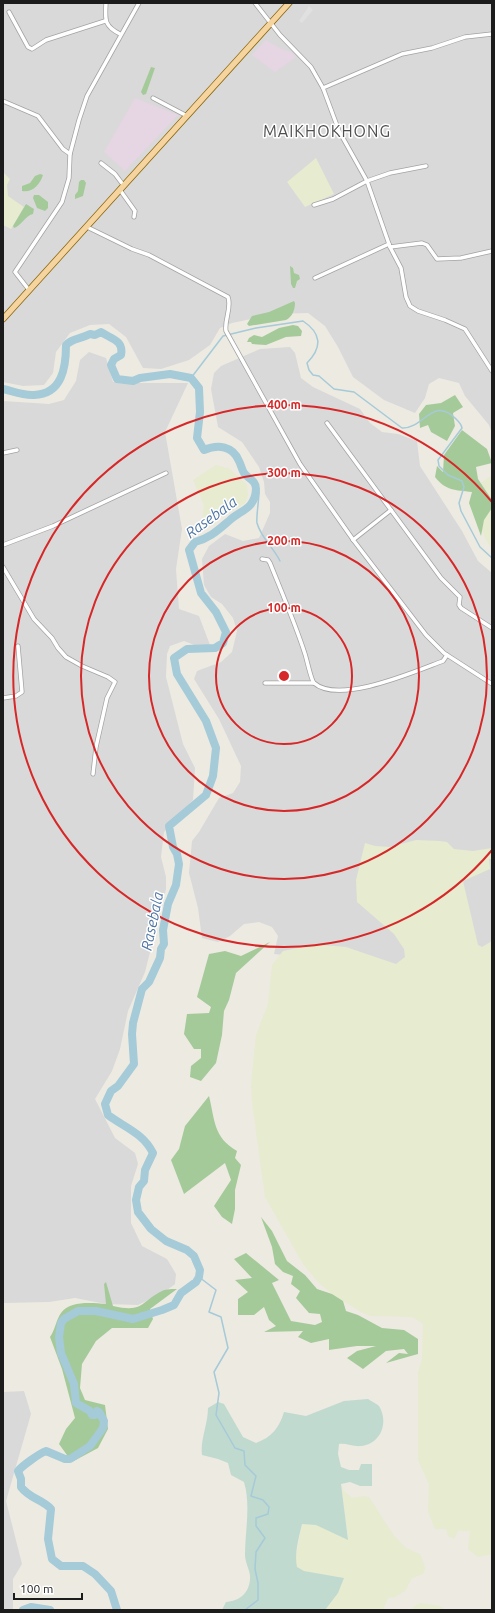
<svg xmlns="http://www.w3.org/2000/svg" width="495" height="1613" font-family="Ubuntu,sans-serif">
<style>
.residential{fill:#dad9d9}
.industrial{fill:#e6d5e2}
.farmland{fill:#e7ebcf}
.forest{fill:#a5ca9a}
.wetland{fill:#c0dacf}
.parking{fill:#e0e0e0}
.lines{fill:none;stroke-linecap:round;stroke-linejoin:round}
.stream{stroke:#a5cad8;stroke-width:1.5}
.river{stroke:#a5cad8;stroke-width:8}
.minor-casing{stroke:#a3a3a3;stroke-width:5}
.primary-casing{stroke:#8a660a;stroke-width:7}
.minor{stroke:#fff;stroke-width:3.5}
.primary{stroke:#f5d49f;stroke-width:5.5}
.ring{fill:none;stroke:#d62828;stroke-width:2}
.labels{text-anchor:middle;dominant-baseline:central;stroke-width:3;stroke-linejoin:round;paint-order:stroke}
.water-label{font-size:15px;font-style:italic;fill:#5076a5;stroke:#fff}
.quarter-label{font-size:16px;letter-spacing:1px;fill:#4f4f4f;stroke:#fff}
.centre{fill:#d62828;stroke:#fff;stroke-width:2}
.ring-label{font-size:12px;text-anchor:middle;font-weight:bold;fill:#d62828;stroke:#fff;stroke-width:3;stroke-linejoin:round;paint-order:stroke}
</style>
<rect width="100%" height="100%" fill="#edeae2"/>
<g class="residential">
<polygon points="3,3 492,3 492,433 489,425 465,396 459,383 439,378 429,384 425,398 415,413 384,400 353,377 338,347 325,326 308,313 276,314 232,323 220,328 210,345 189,360 161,369 143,368 126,337 109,324 90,325 70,333 56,352 53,373 44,385 23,386 3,382"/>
<polygon points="290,347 295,353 301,378 313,387 360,409 370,423 382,432 398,434 417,441 420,466 462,531 478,561 492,573 492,977 274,954 278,936 272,927 259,922 244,924 230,936 218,942 202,938 198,908 189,873 192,841 199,832 219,798 233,793 240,782 241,766 219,719 194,679 197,671 221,662 232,652 237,631 233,618 222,604 211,597 204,585 202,559 209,546 225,534 243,541 259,538 270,513 270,502 265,494 264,482 259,467 242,442 218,427 211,389 214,373 221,366 260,349"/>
<polygon points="89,352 106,358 113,382 141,383 188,383 165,432 182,529 176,569 179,609 199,616 210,645 197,646 184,641 170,646 167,654 166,677 183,744 195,768 193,800 164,832 161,857 166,877 166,889 145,972 128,1011 120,1049 112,1071 95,1099 115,1138 135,1153 138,1164 131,1186 131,1223 142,1246 167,1259 176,1274 175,1284 163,1293 138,1305 106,1304 75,1298 49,1302 3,1303 3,401 49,404 64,400 76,381 80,360"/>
<polygon points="24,1391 31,1414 6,1501 22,1564 13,1579 13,1610 3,1610 3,1392"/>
</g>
<g class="industrial">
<polygon points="266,40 281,49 291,52 296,57 275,72 252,55"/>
<polygon points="135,98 178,115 125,171 104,152"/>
</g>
<g class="farmland">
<polygon points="316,158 334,194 305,207 287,182"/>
<polygon points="3,172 10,179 7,185 8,196 24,207 11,229 3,225"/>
<polygon points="216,465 230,469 247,485 248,495 245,503 201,528 204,505 193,480"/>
<polygon points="492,475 492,500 481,483"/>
<polygon points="492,508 492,549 486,540 482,530 484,520"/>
<polygon points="416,840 440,841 447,842 454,849 473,851 492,848 492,859 489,859 490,869 463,881 478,945 482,947 492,941 492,1554 478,1557 468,1549 470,1531 458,1531 454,1539 448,1536 446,1529 435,1529 428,1512 429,1484 418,1460 418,1372 422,1359 423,1324 412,1317 371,1316 361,1312 332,1294 319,1283 303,1264 265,1197 252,1102 251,1084 256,1035 268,1004 272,965 283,951 302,947 323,945 346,947 396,964 405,957 404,949 394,934 357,902 356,880 365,843 375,846 390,847"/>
<polygon points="341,1484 344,1491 352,1498 364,1496 369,1497 394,1536 406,1548 420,1554 424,1564 425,1569 423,1574 412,1578 405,1591 395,1597 388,1598 383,1610 325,1610 344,1578 304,1571 297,1567 295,1561 302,1524 316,1525 348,1539"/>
<polygon points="420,1603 440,1606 445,1610 412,1610 413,1607"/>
</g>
<g class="forest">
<polygon points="151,67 155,68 146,94 143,95 141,92"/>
<path d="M 40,174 L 43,175 C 40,185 32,193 22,191 L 22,186 L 30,183 L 35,176 Z"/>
<polygon points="81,180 84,180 86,183 83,196 75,199 75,195 78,191 79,182"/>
<polygon points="34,195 39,195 48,202 48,208 45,211 37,208 33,198"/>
<path d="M 26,204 L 34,209 L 33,214 C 25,216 21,226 14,228 L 13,226 Z"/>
<polygon points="290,266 293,268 294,273 299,275 300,279 297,281 295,288 293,288 291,284"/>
<path d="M 294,301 L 295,303 C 295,310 292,317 286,320 L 249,326 L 247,324 L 252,316 L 269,312 Z"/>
<polygon points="293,325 298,326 302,331 301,336 286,337 266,345 252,344 251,342 247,342 249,338 254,335 262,337 279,328"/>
<polygon points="455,395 463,407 453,413 455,426 447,441 431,432 428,425 420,428 419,414 426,405 441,403"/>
<path d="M 462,430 L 487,449 L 492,463 L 476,467 L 478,479 L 492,500 L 492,508 L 484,520 L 481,536 L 469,503 L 472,492 C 455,490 446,491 435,477 L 437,466 L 443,472 L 444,455 Z"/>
<polygon points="270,942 236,973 229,1000 224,1011 222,1035 216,1063 201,1081 190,1077 191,1066 201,1058 201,1049 194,1049 184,1034 187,1014 209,1013 211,1007 197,997 209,954 225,951 241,956"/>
<path d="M 209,1096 C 215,1120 213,1137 237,1151 L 235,1158 L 241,1165 L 235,1190 L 235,1209 L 232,1224 L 222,1217 L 214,1206 L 231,1180 L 225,1163 L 184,1194 L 171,1160 L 179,1149 L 185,1126 Z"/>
<polygon points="261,1217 272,1231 287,1261 305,1275 317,1289 332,1294 343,1301 346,1311 358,1315 382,1328 404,1330 418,1339 418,1354 386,1363 399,1353 408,1354 404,1349 386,1351 363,1369 347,1358 357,1351 376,1346 357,1346 329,1350 329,1339 311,1343 298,1337 303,1331 264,1332 276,1326 269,1320 264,1307 254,1315 238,1315 238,1299 248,1292 235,1280 252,1278 234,1259 246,1253 279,1280 272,1283 291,1321 315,1325 322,1322 320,1314 309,1313 296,1298 300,1291 291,1284 293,1276 283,1272 275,1264 272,1247"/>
<path d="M 106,1282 L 113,1306 C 144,1313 140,1302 162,1291 C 166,1289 173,1289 177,1289 L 150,1309 L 153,1319 L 148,1328 L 112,1328 L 96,1341 L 82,1364 L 80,1388 L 85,1400 L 105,1405 L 108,1429 L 98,1448 L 72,1462 L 59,1444 L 66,1429 L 75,1418 L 62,1369 L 50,1337 C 55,1330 56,1320 61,1313 C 70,1300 93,1303 106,1304 L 104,1284 Z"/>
</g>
<path class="wetland" d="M 368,1399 C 371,1401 377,1404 379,1406 C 389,1422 381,1444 361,1446 C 354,1447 346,1443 339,1444 L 338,1454 L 341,1467 L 349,1470 L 359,1470 L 361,1464 L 372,1464 L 372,1486 L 360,1486 L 350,1482 L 341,1484 L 348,1540 L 316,1525 L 302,1524 C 299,1537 294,1554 297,1567 L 304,1571 L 344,1578 L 338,1593 L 325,1610 L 222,1610 L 226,1602 C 239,1601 249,1594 250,1579 C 251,1572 245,1563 245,1555 C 245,1531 251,1505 244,1482 L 231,1475 L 228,1463 L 218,1459 L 202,1455 C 200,1440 208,1424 208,1408 L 218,1402 L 224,1404 L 243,1437 L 256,1443 C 272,1437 279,1428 284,1412 L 306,1416 L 344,1401 Z"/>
<polygon class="parking" points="309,6 313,10 302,23 299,21"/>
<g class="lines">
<g class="stream">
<path d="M 191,378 L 223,336 L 256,328 L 303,321 C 321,333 323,347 307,363 L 309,370 L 313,375 L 319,376 L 334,389 L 354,392 L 402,428 C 424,429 432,396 455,418 C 458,421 461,423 462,428 L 438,460 L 439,466 L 448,475 L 462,481 L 464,487 L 459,503 L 461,511 L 480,547 L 492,558"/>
<path d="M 256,488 L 259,492 C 259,499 256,518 257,523 C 261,538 274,548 280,561"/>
<polyline points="199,1277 216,1290 209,1312 221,1317 228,1348 214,1372 219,1393 216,1415 235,1448 244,1451 245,1465 256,1476 251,1496 263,1500 269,1507 268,1514 256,1518 256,1526 265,1538 256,1552 255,1569 258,1583 258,1600 245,1610"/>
</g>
<g class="river">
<path d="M 3,389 C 12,391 24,396 34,395 C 62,394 66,368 66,345 C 72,338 81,339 90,334 L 95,335 L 101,332 C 111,339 124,340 121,355 L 114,359 L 111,365 L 117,379 L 133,381 L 140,378 L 170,374 L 191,378 L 199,388 L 200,412 L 197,438 L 204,450 C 218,444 233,446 239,461 C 241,465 242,470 244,473 C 248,479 256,480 256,489 C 255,509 241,510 230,520 C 218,530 210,538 195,542 L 189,550 L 201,593 L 216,612 L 226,632 L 223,643 L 215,648 L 187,649 L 174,658 L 177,674 L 206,721 L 216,748 L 213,776 L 206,795 L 169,826 L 173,847 L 177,854 L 179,864 L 176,885 L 168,904 L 163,930 L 164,944 L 161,949 L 160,958 L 149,982 L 142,989 L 133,1023 L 132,1034 L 134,1064 L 118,1086 L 111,1091 L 105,1104 L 108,1115 C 124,1127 143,1133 153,1153 L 145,1170 L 144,1181 L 139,1187 L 136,1200 L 138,1212 L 151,1229 L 166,1241 L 187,1250 L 194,1256 L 200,1270 L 199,1277 L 196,1282 L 181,1293 L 174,1305 L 162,1310 L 133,1319 L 96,1311 L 78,1311 L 64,1319 L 61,1323 L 59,1337 L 61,1353 L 74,1384 L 76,1403 L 90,1411 L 92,1415 L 95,1415 L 97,1411 L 99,1412 L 104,1421 L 103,1428 L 90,1446 L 70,1459 L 65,1459 L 46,1451 C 40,1453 22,1466 18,1471 L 21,1479 L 21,1487 C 30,1499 42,1499 51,1509 L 48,1539 L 52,1559 L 61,1566 L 83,1566 L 95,1574 L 111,1591 L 117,1610"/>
<polyline points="23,1610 31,1607 50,1610"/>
</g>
<defs>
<g id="minor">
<path d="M 106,3 C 105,20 104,26 120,34"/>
<polyline points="255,3 280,35 311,67 323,88 339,131 367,181 390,247 422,243 427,245 437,259 461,258 492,251"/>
<polyline points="9,12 28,47 32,49 46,40 105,21"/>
<polyline points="323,88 402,54 432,48 465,37 492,34"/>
<polyline points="153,98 187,116"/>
<polyline points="3,101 38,116 63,149 70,154"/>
<polyline points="101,163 115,174 124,186"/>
<polyline points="120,190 135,211 134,217"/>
<polyline points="314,205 333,199 367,181 390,173 426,166"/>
<path d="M 87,227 L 132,249 L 149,255 L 228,297 C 232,308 224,320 226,331 L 300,464 L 354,541 L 426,635 L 444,653 L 492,684"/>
<polyline points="390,247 401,268 406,297 410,306 418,311 445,320 465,329 492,371"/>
<polyline points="315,278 389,244"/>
<polyline points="29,290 15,272 62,202 69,178 70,154 79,120 87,96 139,3"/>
<polyline points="327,423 441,578 460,597 459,605 461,608 492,628"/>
<polyline points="3,453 17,450"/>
<polyline points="353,540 391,510"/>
<polyline points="3,545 53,526 166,473"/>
<path d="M 262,559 L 268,560 L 270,563 C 282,593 295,623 305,654 C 307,660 311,680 314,683 C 339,705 416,671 443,661 L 447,655"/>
<polyline points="3,567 34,619 52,638 58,648 66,657 82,666 108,677 115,682 107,698 96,747 93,774"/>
<polyline points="265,683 314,683"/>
<polyline points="3,698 16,696 22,692 18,646"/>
</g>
<polyline id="primary" points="3,319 289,3"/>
</defs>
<use href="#minor" class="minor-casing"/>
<use href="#primary" class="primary-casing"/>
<use href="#minor" class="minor"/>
<use href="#primary" class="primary"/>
</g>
<g class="ring">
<circle cx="284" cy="676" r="68"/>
<circle cx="284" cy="676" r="135"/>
<circle cx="284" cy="676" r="203"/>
<path d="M492 850A271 271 0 1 1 492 502"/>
</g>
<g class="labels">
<g class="water-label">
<text transform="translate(211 517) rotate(-36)">Rasebala</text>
<text transform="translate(152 921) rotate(-78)">Rasebala</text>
</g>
<g class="quarter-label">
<text x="327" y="131">MAIKHOKHONG</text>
</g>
</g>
<circle cx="284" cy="676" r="6" class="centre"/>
<g class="ring-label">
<text x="284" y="409">400 m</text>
<text x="284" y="477">300 m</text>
<text x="284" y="545">200 m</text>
<text x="284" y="612">100 m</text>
</g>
<rect width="495" height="1613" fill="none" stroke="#1c1c1c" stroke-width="8"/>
<path d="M14 1593v6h68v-6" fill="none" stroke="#1c1c1c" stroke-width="2"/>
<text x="20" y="1593" font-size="12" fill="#1c1c1c" stroke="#ffffff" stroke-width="3" paint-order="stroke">100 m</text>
</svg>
